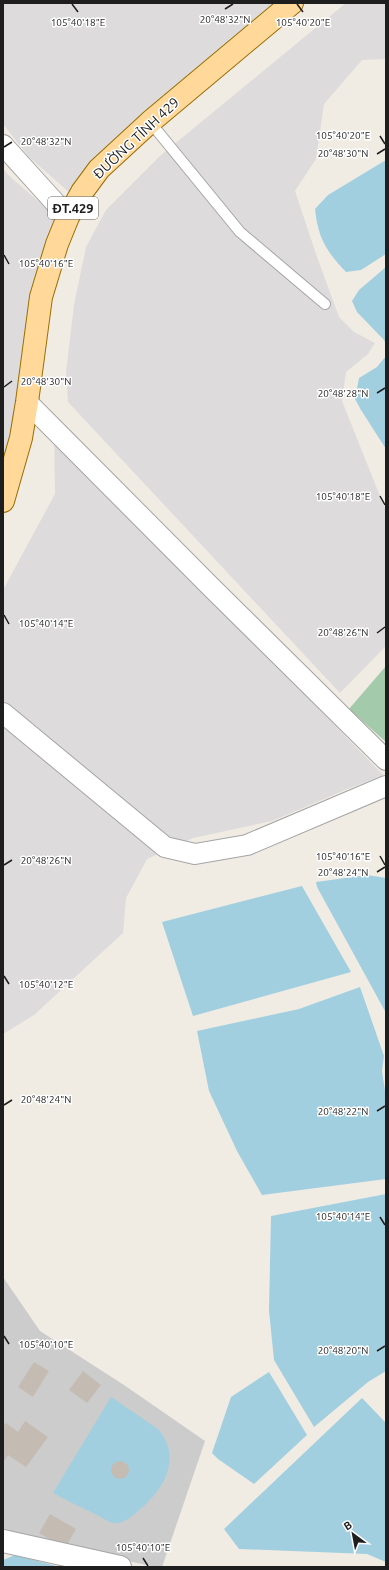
<svg xmlns="http://www.w3.org/2000/svg" width="389" height="1570" font-family="Ubuntu,sans-serif">
<style>
.residential{fill:#dddbdb}
.religious{fill:#ccc}
.cemetery{fill:#a3caab}
.water{fill:#a1cfe0}
.building{fill:#c4bcb3}
.lines{fill:none;stroke-linecap:round;stroke-linejoin:round}
.service-casing{stroke:#a5a5a5;stroke-width:12}
.minor-casing{stroke:#a5a5a5;stroke-width:22}
.tertiary-casing{stroke:#a5a5a5;stroke-width:24}
.primary-casing{stroke:#996d00;stroke-width:24}
.service{stroke:#fff;stroke-width:10}
.minor{stroke:#fff;stroke-width:20}
.tertiary{stroke:#fff;stroke-width:22}
.primary{stroke:#ffd89a;stroke-width:22}
.ticks{fill:none;stroke:#1e1e1e;stroke-width:1.5}
.labels{text-anchor:middle;dominant-baseline:central;stroke-width:3;stroke-linejoin:round;paint-order:stroke}
.shield{fill:#fff;stroke:#626262;stroke-width:1}
.shield-label{font-size:13px;font-weight:bold;fill:#1e1e1e}
.street-label{font-size:14px;fill:#1e1e1e;stroke:#fff}
.ticks-label{font-size:10px;text-anchor:middle;fill:#1e1e1e;stroke:#fff;stroke-width:3;stroke-linejoin:round;paint-order:stroke}
</style>
<rect width="100%" height="100%" fill="#f0ece4"/>
<g class="residential">
<polygon points="3,3 287,3 70,193 29,157 3,124"/>
<polygon points="346,3 386,3 386,59 362,60 324,104 316,159 295,191 316,254 339,317 354,332 375,343 368,354 346,372 342,401 386,511 386,646 340,693 68,402 66,372 74,305 86,247 106,210 161,155"/>
<polygon points="3,168 7,174 61,221 3,493"/>
<polygon points="54,431 150,535 383,775 345,790 272,821 193,838 147,859 126,898 123,933 34,1015 3,1034 3,590 55,494"/>
</g>
<polygon class="religious" points="3,1277 40,1331 124,1385 205,1441 162,1567 155,1567 35,1540 7,1532 3,1530"/>
<polygon class="cemetery" points="386,666 386,742 349,709"/>
<g class="water">
<path d="M 386,160 L 386,254 L 361,270 L 346,272 C 326,251 318,238 315,209 L 328,195 Z"/>
<polygon points="386,267 386,344 384,340 357,312 352,301 359,290"/>
<polygon points="386,356 386,449 361,410 355,399 359,378 377,367"/>
<polygon points="367,875 386,878 386,1013 317,887 316,882"/>
<polygon points="302,886 351,972 193,1016 162,922"/>
<polygon points="360,987 384,1056 382,1071 386,1097 386,1179 262,1195 237,1151 209,1091 197,1031 299,1009"/>
<polygon points="386,1194 386,1371 368,1382 314,1427 274,1360 269,1311 271,1216"/>
<polygon points="269,1372 307,1435 254,1484 218,1459 212,1453 231,1397"/>
<path d="M 111,1397 L 158,1429 C 184,1459 162,1492 137,1512 C 130,1518 123,1524 113,1523 C 108,1522 103,1518 99,1516 C 84,1509 68,1501 53,1493 Z"/>
<polygon points="362,1398 386,1423 386,1562 367,1554 239,1549 224,1529"/>
<polygon points="15,1555 60,1567 3,1567 3,1560"/>
</g>
<g class="building">
<polygon points="34,1362 49,1371 33,1397 18,1387"/>
<polygon points="83,1371 101,1385 87,1403 69,1390"/>
<polygon points="25,1421 48,1437 26,1467 8,1455 4,1461 3,1460 3,1426 6,1423 18,1432"/>
<circle cx="120" cy="1470" r="9"/>
<polygon points="50,1514 76,1529 65,1548 39,1533"/>
</g>
<g class="lines">
<defs>
<polyline id="service" points="150,122 240,232 325,304"/>
<g id="minor">
<polyline points="3,145 68,217"/>
<polyline points="27,402 212,588 386,760"/>
<polyline points="3,713 165,847 195,854 247,845 386,786"/>
</g>
<polyline id="tertiary" points="3,1541 120,1567"/>
<polyline id="primary" points="3,501 21,438 27,402 41,297 57,244 68,217 82,192 99,169 150,122 292,3"/>
</defs>
<use href="#service" class="service-casing"/>
<use href="#minor" class="minor-casing"/>
<use href="#tertiary" class="tertiary-casing"/>
<use href="#primary" class="primary-casing"/>
<use href="#service" class="service"/>
<use href="#minor" class="minor"/>
<use href="#tertiary" class="tertiary"/>
<use href="#primary" class="primary"/>
</g>
<path class="ticks" d="M 72,4 L 78,12M 297,4 L 303,12M 225,9 L 233,4M 380,136 L 385,144M 4,147 L 12,142M 377,154 L 385,149M 4,255 L 9,264M 4,387 L 12,381M 377,393 L 385,388M 380,496 L 385,505M 4,615 L 9,624M 377,633 L 385,627M 380,856 L 385,865M 4,865 L 12,860M 377,872 L 385,867M 4,976 L 9,984M 4,1105 L 12,1100M 377,1111 L 385,1106M 380,1217 L 385,1225M 4,1336 L 9,1344M 377,1351 L 385,1346M 143,1558 L 148,1566"/>
<g class="labels">
<rect class="shield" x="48" y="197" width="50" height="22" rx="3"/>
<g class="shield-label">
<text x="73" y="208">ĐT.429</text>
</g>
<g class="street-label">
<text transform="translate(136 138) rotate(-43)">ĐƯỜNG TỈNH 429</text>
</g>
</g>
<g class="ticks-label">
<text x="225" y="23">20°48'32"N</text>
<text x="78" y="26">105°40'18"E</text>
<text x="303" y="26">105°40'20"E</text>
<text x="343" y="139">105°40'20"E</text>
<text x="46" y="145">20°48'32"N</text>
<text x="343" y="157">20°48'30"N</text>
<text x="46" y="267">105°40'16"E</text>
<text x="46" y="385">20°48'30"N</text>
<text x="343" y="397">20°48'28"N</text>
<text x="343" y="500">105°40'18"E</text>
<text x="46" y="627">105°40'14"E</text>
<text x="343" y="636">20°48'26"N</text>
<text x="343" y="860">105°40'16"E</text>
<text x="46" y="864">20°48'26"N</text>
<text x="343" y="876">20°48'24"N</text>
<text x="46" y="988">105°40'12"E</text>
<text x="46" y="1103">20°48'24"N</text>
<text x="343" y="1115">20°48'22"N</text>
<text x="343" y="1220">105°40'14"E</text>
<text x="46" y="1348">105°40'10"E</text>
<text x="343" y="1354">20°48'20"N</text>
<text x="143" y="1551">105°40'10"E</text>
</g>
<rect width="389" height="1570" fill="none" stroke="#1e1e1e" stroke-width="8"/>
<g transform="translate(353 1534) rotate(328)" stroke="#ffffff" stroke-width="3" paint-order="stroke">
<path d="M0-3L7 15L0 10L-7 15Z" fill="#1e1e1e"/>
<text y="-6" font-size="11" font-weight="bold" text-anchor="middle" fill="#1e1e1e">B</text>
</g>
</svg>
